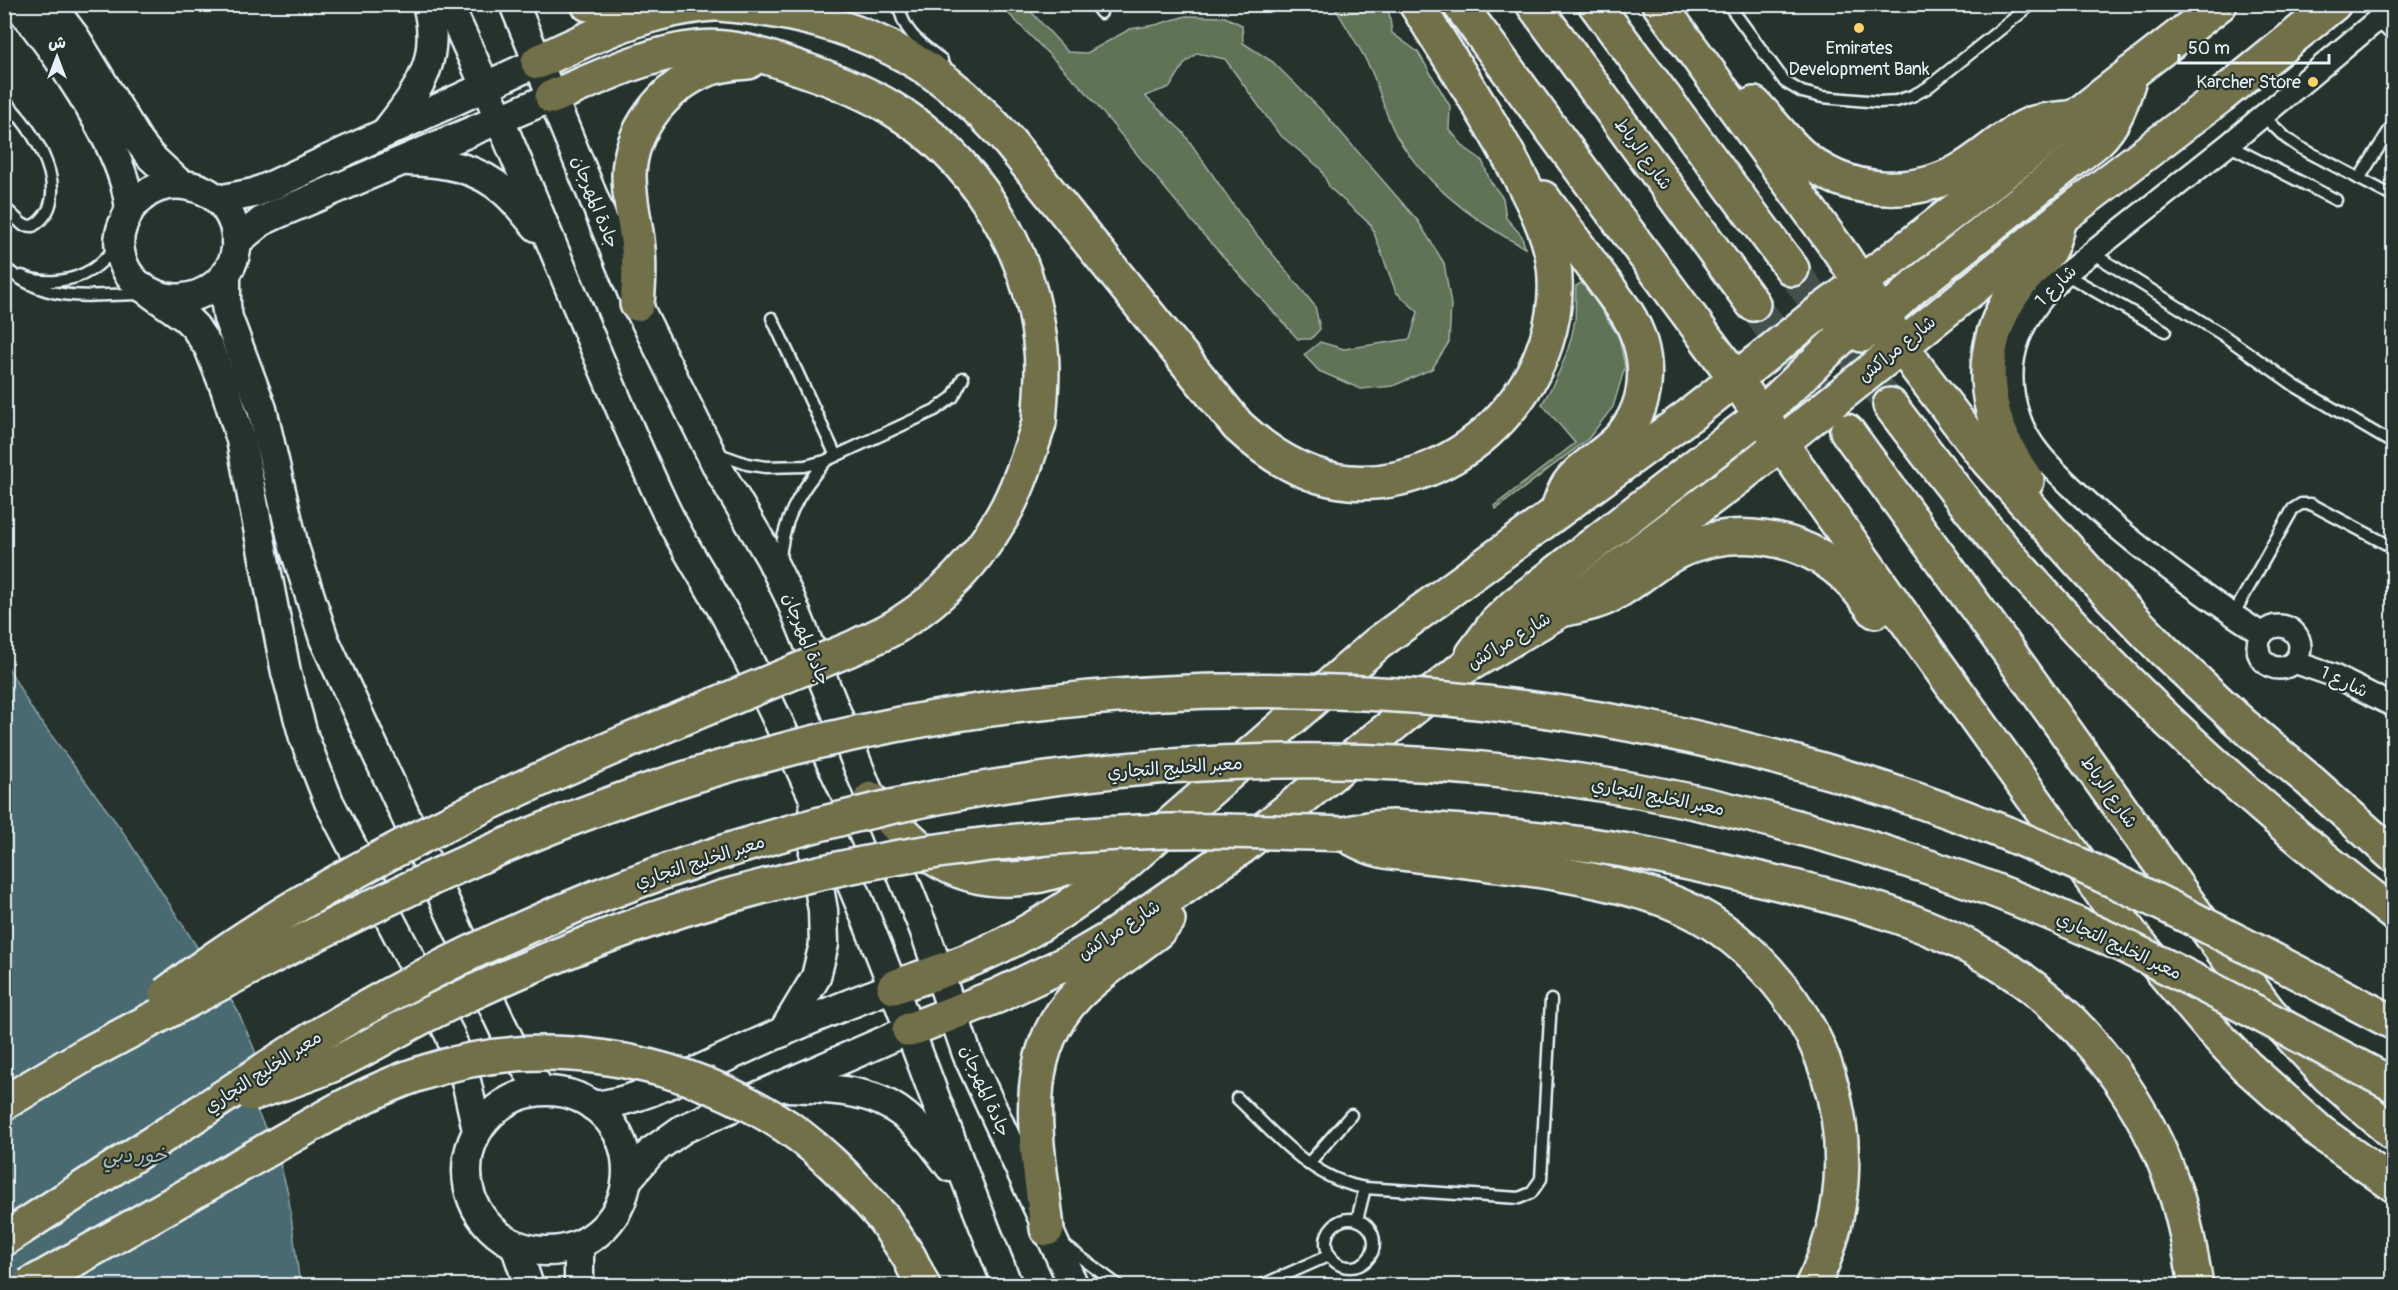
<svg xmlns="http://www.w3.org/2000/svg" width="2398" height="1290" font-family="Pangolin,'Playpen Sans Arabic',sans-serif">
<style>
.green{fill:#5f7357;stroke:#a4b2a8;stroke-width:1.5}
.water{fill:#496b6f;stroke:#89a1a6;stroke-width:1.5}
.lines{fill:none;stroke-linecap:round;stroke-linejoin:round}
.highway-tunnel{stroke:#43504b;stroke-width:33;stroke-dasharray:33 16;stroke-linecap:butt}
.lane-casing{stroke:#e8f1f8;stroke-width:15}
.street-casing{stroke:#e8f1f8;stroke-width:26}
.secondary-casing{stroke:#e8f1f8;stroke-width:33}
.primary-casing{stroke:#e8f1f8;stroke-width:38}
.highway-casing{stroke:#e8f1f8;stroke-width:38}
.lane{stroke:#26332d;stroke-width:10}
.street{stroke:#26332d;stroke-width:21}
.secondary{stroke:#26332d;stroke-width:28}
.primary{stroke:#71704a;stroke-width:33}
.highway{stroke:#71704a;stroke-width:33}
.highway-bridge-casing{stroke:#e8f1f8;stroke-width:38;stroke-linecap:butt}
.highway-bridge{stroke:#71704a;stroke-width:33}
.poi-dot{fill:#ffd166;stroke:#26332d;stroke-width:2}
.labels{text-anchor:middle;dominant-baseline:central;stroke-width:4.5;stroke-linejoin:round;paint-order:stroke}
.poi-label{font-size:18px;fill:#e8f1f8;stroke:#26332d}
.street-label{font-size:18px;fill:#e8f1f8;stroke:#26332d}
.water-label{font-size:20px;font-style:italic;fill:#a8bbc1;stroke:#26332d}
</style>
<rect width="100%" height="100%" fill="#26332d"/>
<filter id="ink" filterUnits="userSpaceOnUse"><feTurbulence type="fractalNoise" baseFrequency=".0167" numOctaves="2"/><feDisplacementMap in="SourceGraphic" scale="12" xChannelSelector="R" yChannelSelector="G"/><feConvolveMatrix kernelMatrix="1 2 1 2 8 2 1 2 1" color-interpolation-filters="sRGB"/></filter>
<g filter="url(#ink)">
<g class="green">
<polygon points="1000,5 1025,5 1068,52 1087,53 1130,29 1155,25 1186,16 1225,17 1242,25 1243,43 1273,62 1325,114 1418,221 1444,263 1451,305 1449,342 1432,369 1393,386 1361,389 1319,371 1304,355 1320,342 1344,349 1410,339 1418,312 1396,292 1371,225 1330,188 1320,168 1279,134 1225,59 1197,53 1185,63 1170,87 1145,96 1183,132 1239,213 1315,306 1320,329 1311,339 1298,339 1201,232 1085,91"/>
<path d="M 1331,5 L 1388,5 L 1392,33 L 1418,52 L 1450,106 L 1449,129 L 1465,148 L 1482,160 L 1490,181 L 1503,198 L 1506,218 L 1522,236 L 1525,248 C 1474,221 1426,186 1396,135 C 1386,117 1381,94 1373,75 C 1364,53 1349,32 1337,11 Z"/>
<path d="M 1583,282 L 1619,337 L 1625,367 L 1613,407 L 1588,439 L 1496,509 L 1494,506 L 1575,443 L 1542,404 C 1557,379 1571,348 1575,319 C 1576,309 1575,297 1576,286 Z"/>
</g>
<polygon class="water" points="4,660 31,708 121,829 237,1009 255,1051 258,1113 277,1153 288,1193 300,1285 5,1285"/>
<g class="lines">
<g class="highway-tunnel">
<polyline points="1792,269 1890,405"/>
<polyline points="1753,304 1845,428"/>
</g>
<defs>
<g id="lane">
<path d="M 899,4 C 902,32 921,44 942,60"/>
<polyline points="1094,4 1101,13"/>
<polyline points="1728,4 1785,82 1802,92 1822,97 1879,102 1896,101 1912,96 1927,88 2032,4"/>
<polyline points="2377,21 2394,37"/>
<path d="M 4,101 C 33,126 78,198 33,226 L 23,225 L 4,207"/>
<polyline points="2263,116 2286,138 2299,147 2394,197"/>
<polyline points="2228,145 2336,200"/>
<polyline points="2359,179 2394,123"/>
<polyline points="2092,253 2223,335 2295,386 2394,444"/>
<path d="M 4,267 C 48,304 88,295 140,294"/>
<polyline points="2065,274 2165,331"/>
<path d="M 22,276 C 43,285 72,282 91,270 C 100,265 108,255 116,248"/>
<polyline points="772,318 836,456"/>
<polyline points="716,453 747,464 766,467 805,466 825,461 935,410 953,397 963,378"/>
<path d="M 780,563 C 781,523 799,491 825,462"/>
<polyline points="2233,615 2293,509 2301,504 2311,504 2394,548"/>
<path d="M 1237,1098 C 1275,1134 1311,1179 1365,1188 L 1519,1198 L 1531,1193 L 1541,1179 L 1551,1000"/>
<polyline points="1308,1164 1351,1115"/>
<circle cx="1350" cy="1243" r="24"/>
<polyline points="1357,1220 1365,1188"/>
<polyline points="1064,1245 1119,1286"/>
<polyline points="1260,1286 1330,1255"/>
</g>
<g id="street">
<circle cx="2279" cy="647" r="21"/>
<path d="M 2262,634 C 2196,591 2134,546 2077,492 C 2054,470 2029,448 2019,417 C 1999,359 2023,313 2065,274 L 2228,145 L 2394,6"/>
<polyline points="2294,662 2332,675 2394,706"/>
</g>
<g id="secondary">
<path d="M 17,4 C 54,48 115,136 127,192 C 128,197 130,205 129,210 C 128,215 124,221 122,227 C 115,246 122,271 138,284 C 191,327 264,266 226,209 C 208,183 167,176 142,197 C 137,200 133,206 129,210"/>
<polyline points="50,4 75,37 139,142 151,157 180,184"/>
<path d="M 448,4 C 525,168 586,338 662,502 C 680,542 706,579 727,618 C 758,676 785,736 813,796 C 887,955 941,1123 1008,1286"/>
<polyline points="514,4 637,304 719,470 771,559 790,598 924,929 967,1054 1074,1286"/>
<path d="M 388,129 C 420,88 442,59 427,4"/>
<path d="M 408,161 C 444,162 477,167 505,192 C 517,202 526,216 537,227"/>
<polyline points="218,200 254,193 271,186 538,62"/>
<polyline points="236,242 262,221 277,214 552,97"/>
<polyline points="226,274 226,305 228,318 262,409 294,547 324,639 500,1021 514,1050 540,1089"/>
<polyline points="152,294 186,318 195,327 209,348 225,388 241,440 286,672 304,738 329,802 450,1035 467,1085 477,1130"/>
<polyline points="783,1032 816,977 824,944 823,910 814,860 814,809"/>
<path d="M 787,1087 C 873,1090 899,1095 950,1167"/>
<circle cx="547" cy="1171" r="80"/>
<path d="M 593,1106 C 642,1101 685,1076 729,1056 C 783,1031 838,1007 894,987"/>
<polyline points="627,1180 652,1151 683,1129 909,1030"/>
<polyline points="515,1245 529,1286"/>
<polyline points="579,1286 579,1246"/>
</g>
<g id="primary">
<path d="M 1862,335 L 1914,287 L 2097,141 C 2117,122 2123,98 2131,73"/>
<polyline points="1473,654 1496,623 1516,604 1761,415 1843,336 1850,323 1859,290"/>
<path d="M 871,799 C 891,819 910,842 934,858 C 1007,905 1078,864 1146,834"/>
<path d="M 894,987 C 923,977 953,968 981,955 C 1028,935 1070,907 1111,876 L 1378,643 L 1690,415 L 1821,311 L 1891,260 L 2220,4"/>
<polyline points="909,1030 997,996 1073,960 1109,939 1242,847 1463,668 1561,610 1739,477 2059,219 2222,95 2334,4"/>
<path d="M 1047,1229 C 1039,1148 1014,1059 1078,994 C 1101,971 1131,952 1157,932 L 1168,920"/>
</g>
<g id="highway">
<polyline points="588,4 647,13"/>
<path d="M 719,4 C 813,11 906,40 975,107 C 988,118 999,131 1010,143 L 1238,426 C 1269,455 1305,478 1349,482 C 1466,491 1572,374 1553,259 C 1547,228 1533,202 1519,175 C 1488,116 1451,60 1416,4"/>
<polyline points="1459,4 1722,360 1927,650 2131,934 2212,1030 2246,1066 2321,1133 2394,1185"/>
<polyline points="1533,4 1753,304"/>
<polyline points="1595,4 1792,269"/>
<polyline points="1659,4 1843,256 1917,368 1988,461 2102,587 2163,650 2240,722 2310,781 2394,856"/>
<path d="M 538,62 C 594,35 651,8 714,4"/>
<path d="M 552,97 C 598,78 647,53 698,48 C 737,44 772,59 808,71 C 837,81 865,92 891,108 C 973,156 1029,247 1040,341 C 1044,368 1041,395 1039,423"/>
<path d="M 1754,104 C 1770,120 1783,139 1800,154 C 1845,195 1915,199 1966,167 C 1987,154 2007,134 2031,124 C 2044,119 2061,119 2076,117"/>
<path d="M 1543,198 L 1626,312 C 1650,350 1653,399 1622,436 C 1607,454 1581,466 1568,485 C 1563,493 1560,503 1557,511"/>
<path d="M 637,304 C 639,283 640,261 637,239 C 634,218 629,197 629,175 C 630,131 663,89 703,71 C 717,65 733,63 748,62"/>
<polyline points="1821,311 1864,319 1893,339"/>
<path d="M 1890,405 C 1929,456 1968,509 2011,558 C 2127,689 2255,807 2394,914"/>
<polyline points="1847,431 2009,652 2216,942 2269,1012 2328,1076 2394,1134"/>
<path d="M 2027,481 C 1986,423 1972,360 2011,296 C 2021,278 2038,266 2049,250 C 2054,241 2056,229 2059,219"/>
<path d="M 1561,610 C 1578,606 1598,603 1613,594 C 1636,582 1655,562 1679,551 C 1731,526 1798,534 1842,573 C 1855,584 1865,598 1875,611"/>
<path d="M 1344,834 L 1374,828 L 1393,827 C 1466,832 1539,837 1611,848 C 1660,856 1708,867 1756,878 C 1845,898 1937,921 2013,973 C 2088,1023 2147,1106 2175,1191 C 2185,1221 2191,1254 2196,1286"/>
<path d="M 1344,834 C 1354,839 1365,846 1377,849 C 1389,853 1404,853 1417,855 C 1444,858 1471,861 1498,865 C 1556,872 1616,882 1671,902 C 1743,930 1805,1001 1828,1074 C 1850,1145 1846,1219 1812,1286"/>
<polyline points="4,1103 85,1055"/>
<polyline points="884,1219 909,1257 923,1286"/>
<polyline points="4,1239 199,1113"/>
</g>
</defs>
<use href="#lane" class="lane-casing"/>
<use href="#street" class="street-casing"/>
<use href="#secondary" class="secondary-casing"/>
<use href="#primary" class="primary-casing"/>
<use href="#highway" class="highway-casing"/>
<use href="#lane" class="lane"/>
<use href="#street" class="street"/>
<use href="#secondary" class="secondary"/>
<use href="#primary" class="primary"/>
<use href="#highway" class="highway"/>
<defs>
<g id="highway-bridge">
<path d="M 166,994 C 372,837 619,745 855,647 C 870,639 887,633 901,623 C 942,597 977,560 1002,517 C 1019,488 1029,454 1039,423"/>
<path d="M 85,1055 C 287,948 489,837 709,771 C 1132,643 1599,670 2008,834 C 2140,888 2267,957 2394,1023"/>
<path d="M 251,1094 C 278,1085 306,1076 332,1065 C 365,1050 396,1030 428,1014 C 484,986 542,961 601,938 C 771,873 956,840 1138,832 C 1206,829 1275,832 1344,834"/>
<path d="M 199,1113 C 238,1088 276,1061 316,1037 C 406,982 502,935 599,896 C 891,781 1218,736 1530,774 C 1684,793 1837,833 1983,886 C 2126,939 2259,1015 2394,1085"/>
<path d="M 28,1286 L 334,1112 C 364,1096 393,1082 425,1072 C 539,1034 669,1056 770,1116 C 815,1142 850,1180 884,1219"/>
</g>
</defs>
<use href="#highway-bridge" class="highway-bridge-casing"/>
<use href="#highway-bridge" class="highway-bridge"/>
</g>
</g>
<g class="poi-dot">
<circle cx="1859" cy="28" r="6"/>
<circle cx="2313" cy="82" r="6"/>
</g>
<g class="labels">
<g class="poi-label">
<text x="1859" y="48">Emirates<tspan x="1859" dy="21">Development Bank</tspan></text>
<text x="2301" y="82" text-anchor="end">Karcher Store</text>
</g>
<g class="street-label">
<text transform="translate(1643 154) rotate(54)">شارع الرباط</text>
<text transform="translate(595 202) rotate(68)">جادة المهرجان</text>
<text transform="translate(2056 286) rotate(-45)">شارع 1</text>
<text transform="translate(1897 349) rotate(-39)">شارع مراكش</text>
<text transform="translate(806 639) rotate(68)">جادة المهرجان</text>
<text transform="translate(1509 641) rotate(-31)">شارع مراكش</text>
<text transform="translate(2344 682) rotate(25)">شارع 1</text>
<text transform="translate(1175 768) rotate(-4)">معبر الخليج التجاري</text>
<text transform="translate(2109 792) rotate(55)">شارع الرباط</text>
<text transform="translate(1658 797) rotate(11)">معبر الخليج التجاري</text>
<text transform="translate(700 862) rotate(-18)">معبر الخليج التجاري</text>
<text transform="translate(1119 930) rotate(-33)">شارع مراكش</text>
<text transform="translate(2119 946) rotate(25)">معبر الخليج التجاري</text>
<text transform="translate(263 1072) rotate(-33)">معبر الخليج التجاري</text>
<text transform="translate(985 1091) rotate(66)">جادة المهرجان</text>
</g>
<g class="water-label">
<text x="135" y="1155">خور دبي</text>
</g>
</g>
<rect width="2398" height="1290" fill="none" stroke="#26332d" stroke-width="24"/>
<rect x="12" y="12" width="2374" height="1266" fill="none" stroke="#e8f1f8" stroke-width="2" filter="url(#ink)"/>
<g transform="translate(57 57)" stroke="#26332d" stroke-width="4.5" paint-order="stroke">
<path d="M0-4.5L10 22L0 15L-10 22Z" fill="#e8f1f8"/>
<text y="-9" font-size="16" font-weight="bold" text-anchor="middle" fill="#e8f1f8">ش</text>
</g>
<path d="M2179 54v9h150v-9" fill="none" stroke="#e8f1f8" stroke-width="3"/>
<text x="2188" y="54" font-size="18" fill="#e8f1f8" stroke="#26332d" stroke-width="4.5" paint-order="stroke">50 m</text>
</svg>
